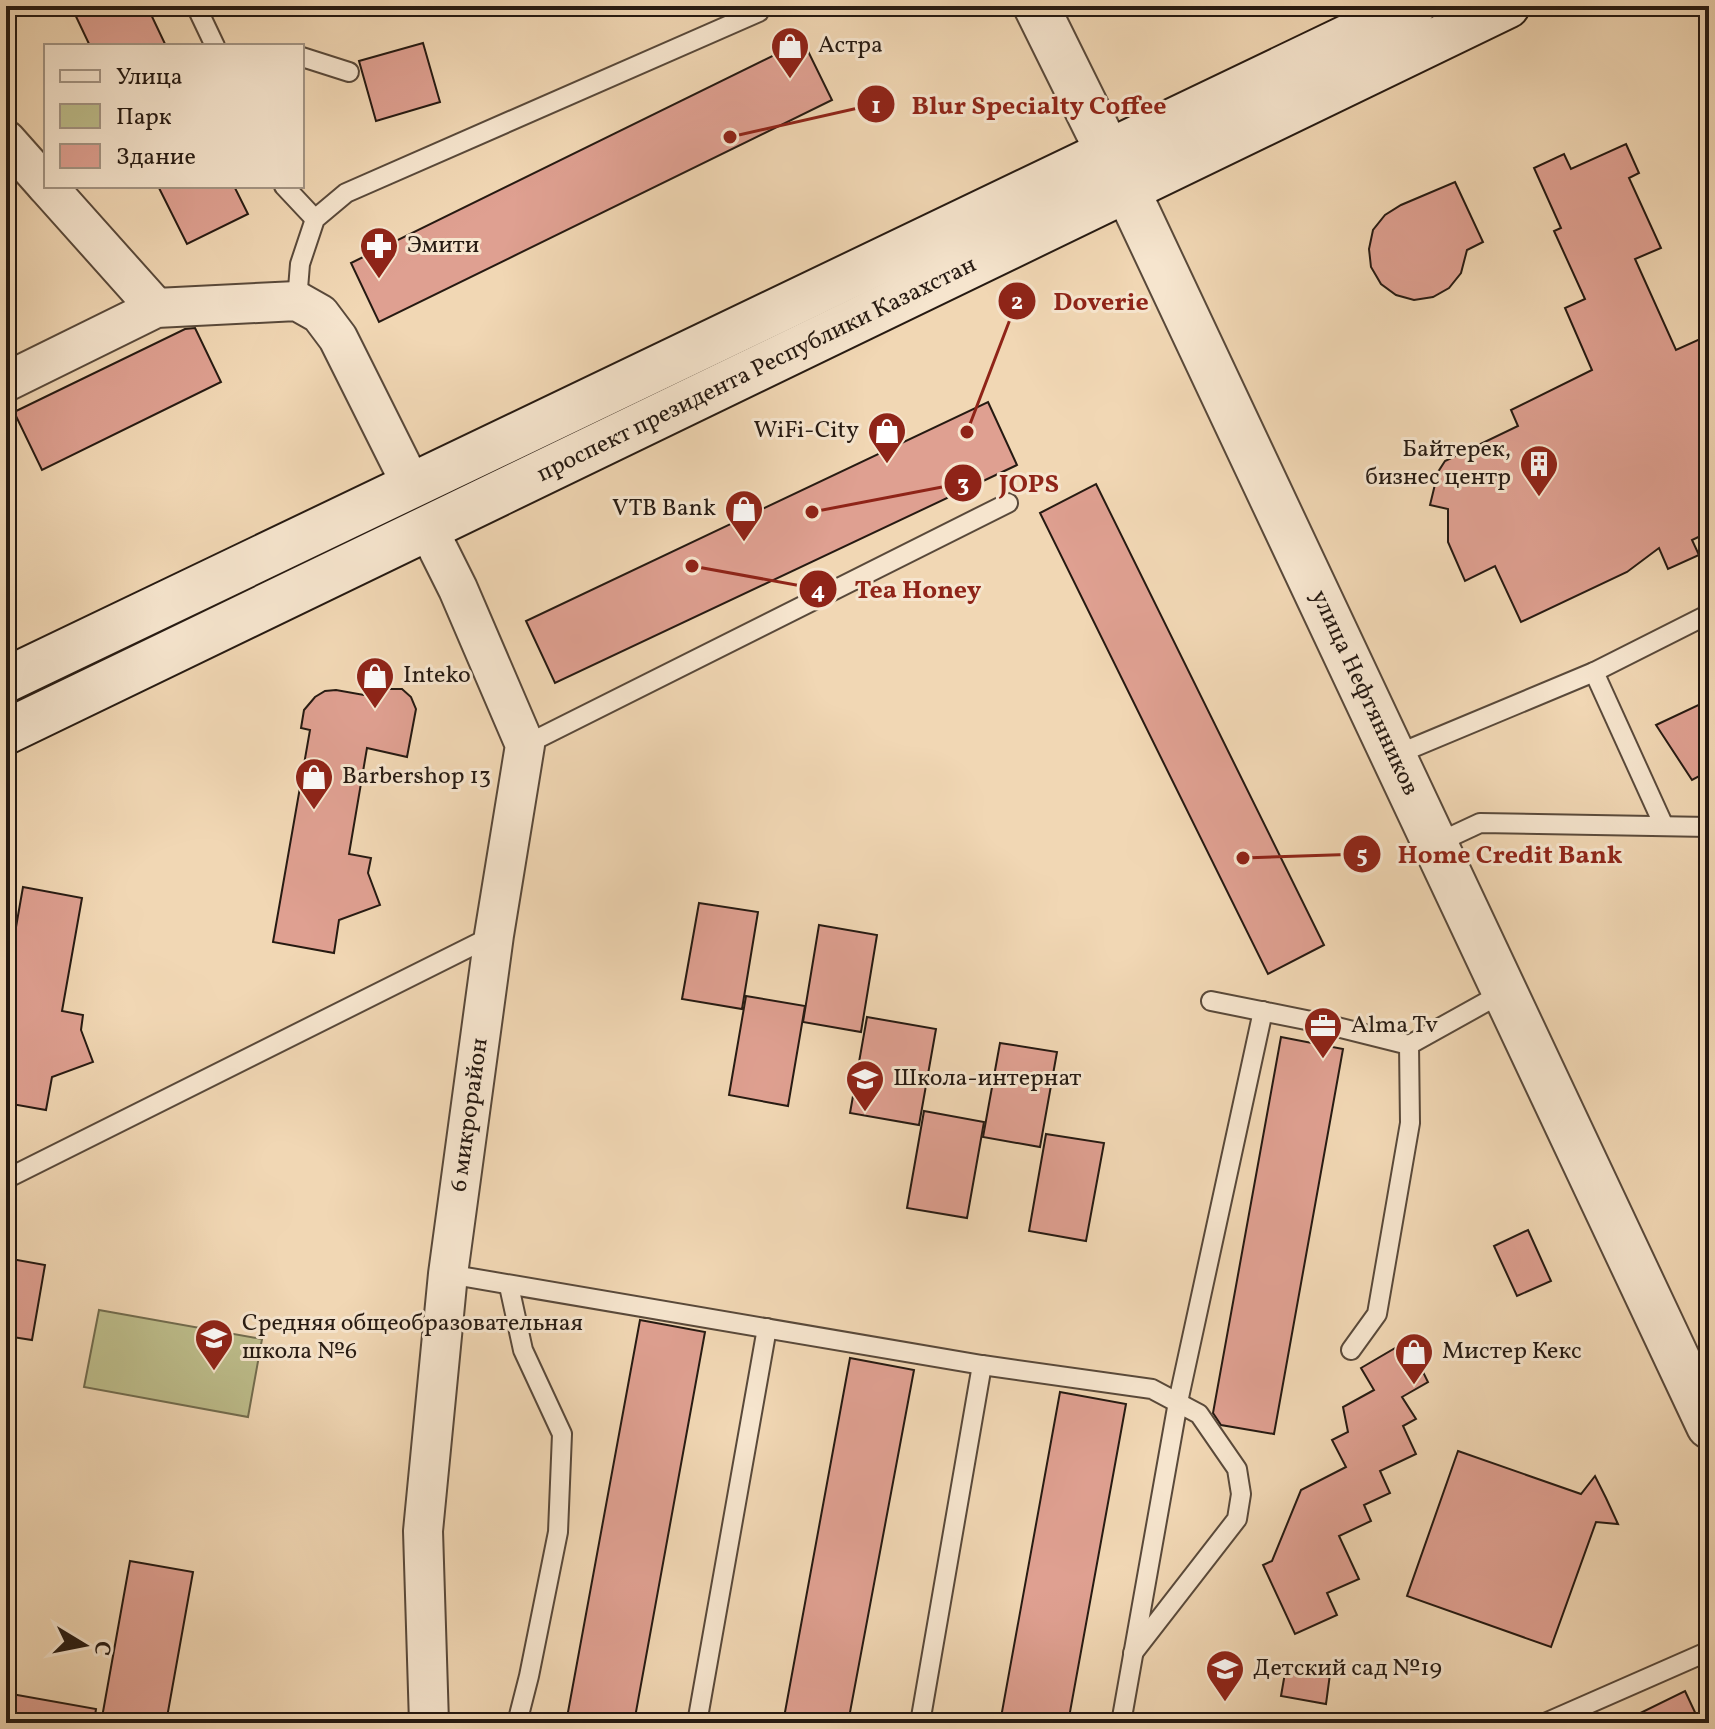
<svg xmlns="http://www.w3.org/2000/svg" width="1715" height="1729" font-family="Vollkorn,serif">
<style>
.green{fill:#bdbd8b;stroke:#726c4e;stroke-width:2}
.building{fill:#dfa091;stroke:#261a12;stroke-width:2}
.lines{fill:none;stroke-linecap:round;stroke-linejoin:round}
.service-casing{stroke:#59493a;stroke-width:22}
.minor-casing{stroke:#59493a;stroke-width:42}
.tertiary-casing{stroke:#59493a;stroke-width:48}
.secondary-casing{stroke:#261a12;stroke-width:48}
.service{stroke:#f6e5ce;stroke-width:18}
.minor{stroke:#f6e5ce;stroke-width:38}
.tertiary{stroke:#f6e5ce;stroke-width:44}
.secondary{stroke:#f6e5ce;stroke-width:44}
.labels{text-anchor:middle;dominant-baseline:central;stroke-width:6;stroke-linejoin:round;paint-order:stroke}
.poi-label{font-size:24px;fill:#261a12;stroke:#f6e5ce;text-anchor:start}
.street-label{font-size:24px;fill:#261a12;stroke:#f6e5ce}
.leader{fill:none;stroke:#8f2418;stroke-width:3}
.callout-dot{fill:#8f2418;stroke:#f6e5ce;stroke-width:3}
.mark-label{font-size:24px;text-anchor:middle;font-weight:bold;fill:#fff}
.callout-label{font-size:26px;text-anchor:middle;font-weight:bold;fill:#8f2418;stroke:#f6e5ce;stroke-width:6;stroke-linejoin:round;paint-order:stroke}
</style>
<rect width="100%" height="100%" fill="#f1d7b4"/>
<filter id="stains"><feTurbulence type="fractalNoise" baseFrequency=".0025" numOctaves="4"/><feColorMatrix values="0 0 0 0 .2 0 0 0 0 .09 0 0 0 0 .02 0 0 0 .5 -.17"/></filter>
<radialGradient id="worn" r=".72"><stop offset=".6" stop-color="#630" stop-opacity="0"/><stop offset="1" stop-color="#630" stop-opacity=".3"/></radialGradient>
<polygon class="green" points="99,1310 262,1339 248,1417 84,1387"/>
<g class="building">
<polygon points="71,6 147,6 166,46 90,46"/>
<polygon points="803,41 832,100 379,322 351,263"/>
<polygon points="423,43 440,102 376,121 359,61"/>
<polygon points="1626,144 1639,173 1629,178 1661,248 1635,259 1676,350 1709,335 1709,532 1692,540 1699,555 1668,569 1659,548 1627,572 1521,622 1495,566 1465,581 1448,542 1448,509 1430,505 1438,472 1445,461 1518,426 1511,410 1592,370 1565,308 1585,299 1554,231 1561,228 1534,168 1564,154 1571,169"/>
<polygon points="1455,182 1483,242 1467,250 1461,273 1449,288 1433,297 1414,300 1396,295 1381,284 1371,267 1369,249 1373,230 1385,215 1401,205"/>
<polygon points="158,186 234,186 248,214 187,244"/>
<polygon points="195,328 221,382 42,470 14,412 185,329"/>
<polygon points="988,402 1017,465 555,683 526,621"/>
<polygon points="1096,484 1324,945 1268,974 1040,513"/>
<polygon points="389,689 402,689 411,697 416,709 407,757 367,748 349,854 371,858 368,873 380,905 339,920 334,953 273,942 310,730 301,728 304,710 315,697 325,691 336,690 364,695"/>
<polygon points="1709,700 1709,771 1692,780 1656,725"/>
<polygon points="23,887 82,898 62,1011 83,1015 81,1030 93,1062 52,1077 46,1110 6,1103 6,984"/>
<polygon points="699,903 758,912 742,1009 682,999"/>
<polygon points="819,925 877,935 861,1032 803,1022"/>
<polygon points="746,996 805,1006 788,1106 729,1095"/>
<polygon points="867,1017 936,1029 919,1125 850,1113"/>
<polygon points="1281,1037 1343,1049 1274,1434 1221,1425 1213,1413"/>
<polygon points="1000,1043 1057,1052 1040,1147 983,1137"/>
<polygon points="924,1111 984,1122 967,1218 907,1208"/>
<polygon points="1046,1134 1104,1143 1086,1241 1029,1231"/>
<polygon points="1528,1230 1551,1281 1517,1296 1494,1246"/>
<polygon points="6,1258 45,1265 32,1340 6,1336"/>
<polygon points="640,1320 705,1332 634,1723 566,1723"/>
<polygon points="1397,1347 1419,1364 1428,1382 1402,1397 1416,1419 1403,1426 1416,1454 1380,1471 1390,1493 1364,1505 1371,1521 1339,1536 1359,1579 1327,1593 1337,1615 1295,1634 1263,1565 1272,1561 1301,1490 1346,1467 1332,1440 1348,1432 1343,1407 1374,1390 1361,1368"/>
<polygon points="850,1358 914,1370 848,1723 783,1723"/>
<polygon points="1060,1392 1126,1404 1068,1723 1000,1723"/>
<polygon points="1458,1451 1581,1494 1595,1476 1606,1498 1618,1524 1596,1522 1551,1647 1407,1596"/>
<polygon points="130,1561 193,1572 166,1723 101,1723"/>
<polygon points="1286,1667 1330,1674 1326,1704 1281,1696"/>
<polygon points="1685,1691 1700,1723 1620,1723"/>
<polygon points="6,1693 96,1709 94,1723 6,1723"/>
</g>
<g class="lines">
<defs>
<g id="service">
<polyline points="196,6 215,46"/>
<polyline points="302,57 349,72"/>
<polyline points="284,186 315,219"/>
<polyline points="297,301 300,264 315,219 346,193 759,12"/>
<polyline points="1594,672 1664,826"/>
<polyline points="525,745 1008,503"/>
<polyline points="1393,756 1594,672 1709,614"/>
<polyline points="1435,844 1480,823 1709,827"/>
<polyline points="1211,1001 1321,1023 1409,1045"/>
<polyline points="6,1179 494,935"/>
<polyline points="448,1274 982,1365 1152,1389 1199,1414 1237,1469 1241,1494 1237,1519 1133,1653"/>
<polyline points="509,1286 523,1350 562,1434 558,1532 529,1676 517,1723"/>
<polyline points="1351,1350 1377,1314 1410,1123 1409,1045 1504,992"/>
<polyline points="697,1723 767,1328"/>
<polyline points="920,1723 982,1365"/>
<polyline points="1121,1723 1178,1402 1263,1011"/>
<polyline points="1545,1723 1709,1651"/>
</g>
<g id="minor">
<polyline points="6,140 46,185"/>
<polyline points="47,186 156,308"/>
<polyline points="6,382 156,308 297,301 320,314 338,338 412,486"/>
<polyline points="428,529 458,589 525,745 494,935 448,1274 423,1531 429,1723"/>
</g>
<polyline id="tertiary" points="1036,6 1127,190 1709,1426"/>
<g id="secondary">
<polyline points="6,680 1413,6"/>
<polyline points="6,732 1507,6"/>
</g>
</defs>
<use href="#service" class="service-casing"/>
<use href="#minor" class="minor-casing"/>
<use href="#tertiary" class="tertiary-casing"/>
<use href="#secondary" class="secondary-casing"/>
<use href="#service" class="service"/>
<use href="#minor" class="minor"/>
<use href="#tertiary" class="tertiary"/>
<use href="#secondary" class="secondary"/>
</g>
<defs>
<symbol id="shop-pin" viewBox="-11 -11 22 30"><path d="M0 17L-7.5 6A9.5 9.5 0 1 1 7.5 6Z" fill="#8f2418" stroke="#f6e5ce"/><path d="M-5-2.5h2.3a2.7 3.5 0 0 1 5.4 0H5L5.5 6h-11ZM-1.5-2.5h3a1.5 2.3 0 0 0-3 0Z" fill="#fff"/></symbol>
<symbol id="pharmacy-pin" viewBox="-11 -11 22 30"><path d="M0 17L-7.5 6A9.5 9.5 0 1 1 7.5 6Z" fill="#8f2418" stroke="#f6e5ce"/><path d="M-2-6h4v4h4v4h-4v4h-4v-4h-4v-4h4Z" fill="#fff"/></symbol>
<symbol id="building-pin" viewBox="-11 -11 22 30"><path d="M0 17L-7.5 6A9.5 9.5 0 1 1 7.5 6Z" fill="#8f2418" stroke="#f6e5ce"/><path d="M-4-6H4V6H1V3H-1V6H-4ZM-2.5-4.3h1.7v1.8h-1.7ZM.8-4.3h1.7v1.8H.8ZM-2.5-1h1.7V.8h-1.7ZM.8-1h1.7V.8H.8Z" fill="#fff"/></symbol>
<symbol id="office-pin" viewBox="-11 -11 22 30"><path d="M0 17L-7.5 6A9.5 9.5 0 1 1 7.5 6Z" fill="#8f2418" stroke="#f6e5ce"/><path d="M-6-3h4V-5.5h4V-3h4V5H-6ZM-1-4.5V-3h2v-1.5ZM-6 0V1H6V0Z" fill="#fff"/></symbol>
<symbol id="school-pin" viewBox="-11 -11 22 30"><path d="M0 17L-7.5 6A9.5 9.5 0 1 1 7.5 6Z" fill="#8f2418" stroke="#f6e5ce"/><path d="M0-5L7-2L0 1L-7-2ZM-4 1L0 2.5L4 1V4Q0 6-4 4Z" fill="#fff"/></symbol>
</defs>
<g fill-rule="evenodd">
<use href="#shop-pin" x="768" y="24" width="44" height="60"/>
<use href="#pharmacy-pin" x="357" y="224" width="44" height="60"/>
<use href="#shop-pin" x="865" y="409" width="44" height="60"/>
<use href="#building-pin" x="1517" y="442" width="44" height="60"/>
<use href="#shop-pin" x="722" y="487" width="44" height="60"/>
<use href="#shop-pin" x="353" y="654" width="44" height="60"/>
<use href="#shop-pin" x="292" y="755" width="44" height="60"/>
<use href="#office-pin" x="1301" y="1004" width="44" height="60"/>
<use href="#school-pin" x="843" y="1057" width="44" height="60"/>
<use href="#school-pin" x="192" y="1316" width="44" height="60"/>
<use href="#shop-pin" x="1392" y="1330" width="44" height="60"/>
<use href="#school-pin" x="1203" y="1647" width="44" height="60"/>
</g>
<g class="labels">
<g class="poi-label">
<text x="818" y="46">Астра</text>
<text x="407" y="246">Эмити</text>
<text x="859" y="431" text-anchor="end">WiFi-City</text>
<text x="1511" y="450" text-anchor="end">Байтерек,<tspan x="1511" dy="28">бизнес центр</tspan></text>
<text x="716" y="509" text-anchor="end">VTB Bank</text>
<text x="403" y="676">Inteko</text>
<text x="342" y="777">Barbershop 13</text>
<text x="1351" y="1026">Alma Tv</text>
<text x="893" y="1079">Школа-интернат</text>
<text x="242" y="1324">Средняя общеобразовательная<tspan x="242" dy="28">школа №6</tspan></text>
<text x="1442" y="1352">Мистер Кекс</text>
<text x="1253" y="1669">Детский сад №19</text>
</g>
<g class="street-label">
<text transform="translate(757 370) rotate(-26)">проспект президента Республики Казахстан</text>
<text transform="translate(1364 693) rotate(65)">улица Нефтянников</text>
<text transform="translate(470 1115) rotate(-82)">6 микрорайон</text>
</g>
</g>
<path class="leader" d="M730 137L876 104M967 432L1017 301M812 512L963 483M692 566L818 589M1243 858L1362 854"/>
<g class="callout-dot">
<circle cx="730" cy="137" r="8"/>
<circle cx="967" cy="432" r="8"/>
<circle cx="812" cy="512" r="8"/>
<circle cx="692" cy="566" r="8"/>
<circle cx="1243" cy="858" r="8"/>
<circle cx="876" cy="104" r="20"/>
<circle cx="1017" cy="301" r="20"/>
<circle cx="963" cy="483" r="20"/>
<circle cx="818" cy="589" r="20"/>
<circle cx="1362" cy="854" r="20"/>
</g>
<g class="mark-label">
<text x="876" y="113">1</text>
<text x="1017" y="309">2</text>
<text x="963" y="491">3</text>
<text x="818" y="598">4</text>
<text x="1362" y="862">5</text>
</g>
<g class="callout-label">
<text x="1039" y="114">Blur Specialty Coffee</text>
<text x="1101" y="310">Doverie</text>
<text x="1029" y="492">JOPS</text>
<text x="918" y="598">Tea Honey</text>
<text x="1510" y="863">Home Credit Bank</text>
</g>
<rect width="1715" height="1729" fill="none" stroke="#f1d7b4" stroke-width="32"/>
<rect x="8" y="8" width="1699" height="1713" fill="none" stroke="#261a12" stroke-width="4"/>
<rect x="16" y="16" width="1683" height="1697" fill="none" stroke="#261a12" stroke-width="2"/>
<rect x="44" y="44" width="260" height="144" fill="#f6e5ce" stroke="#a39483" stroke-width="2"/>
<rect x="60" y="70" width="40" height="12" fill="#f6e5ce" stroke="#a39483" stroke-width="2"/>
<text x="116" y="84" font-size="24" fill="#261a12">Улица</text>
<rect x="60" y="104" width="40" height="24" fill="#bdbd8b" stroke="#a39483" stroke-width="2"/>
<text x="116" y="124" font-size="24" fill="#261a12">Парк</text>
<rect x="60" y="144" width="40" height="24" fill="#dfa091" stroke="#a39483" stroke-width="2"/>
<text x="116" y="164" font-size="24" fill="#261a12">Здание</text>
<g transform="translate(84 1645) rotate(100)" stroke="#f6e5ce" stroke-width="6" paint-order="stroke">
<path d="M0-6L14 30L0 20L-14 30Z" fill="#261a12"/>
<text y="-12" font-size="22" font-weight="bold" text-anchor="middle" fill="#261a12">С</text>
</g>
<rect width="100%" height="100%" filter="url(#stains)"/>
<rect width="100%" height="100%" fill="url(#worn)"/>
</svg>
